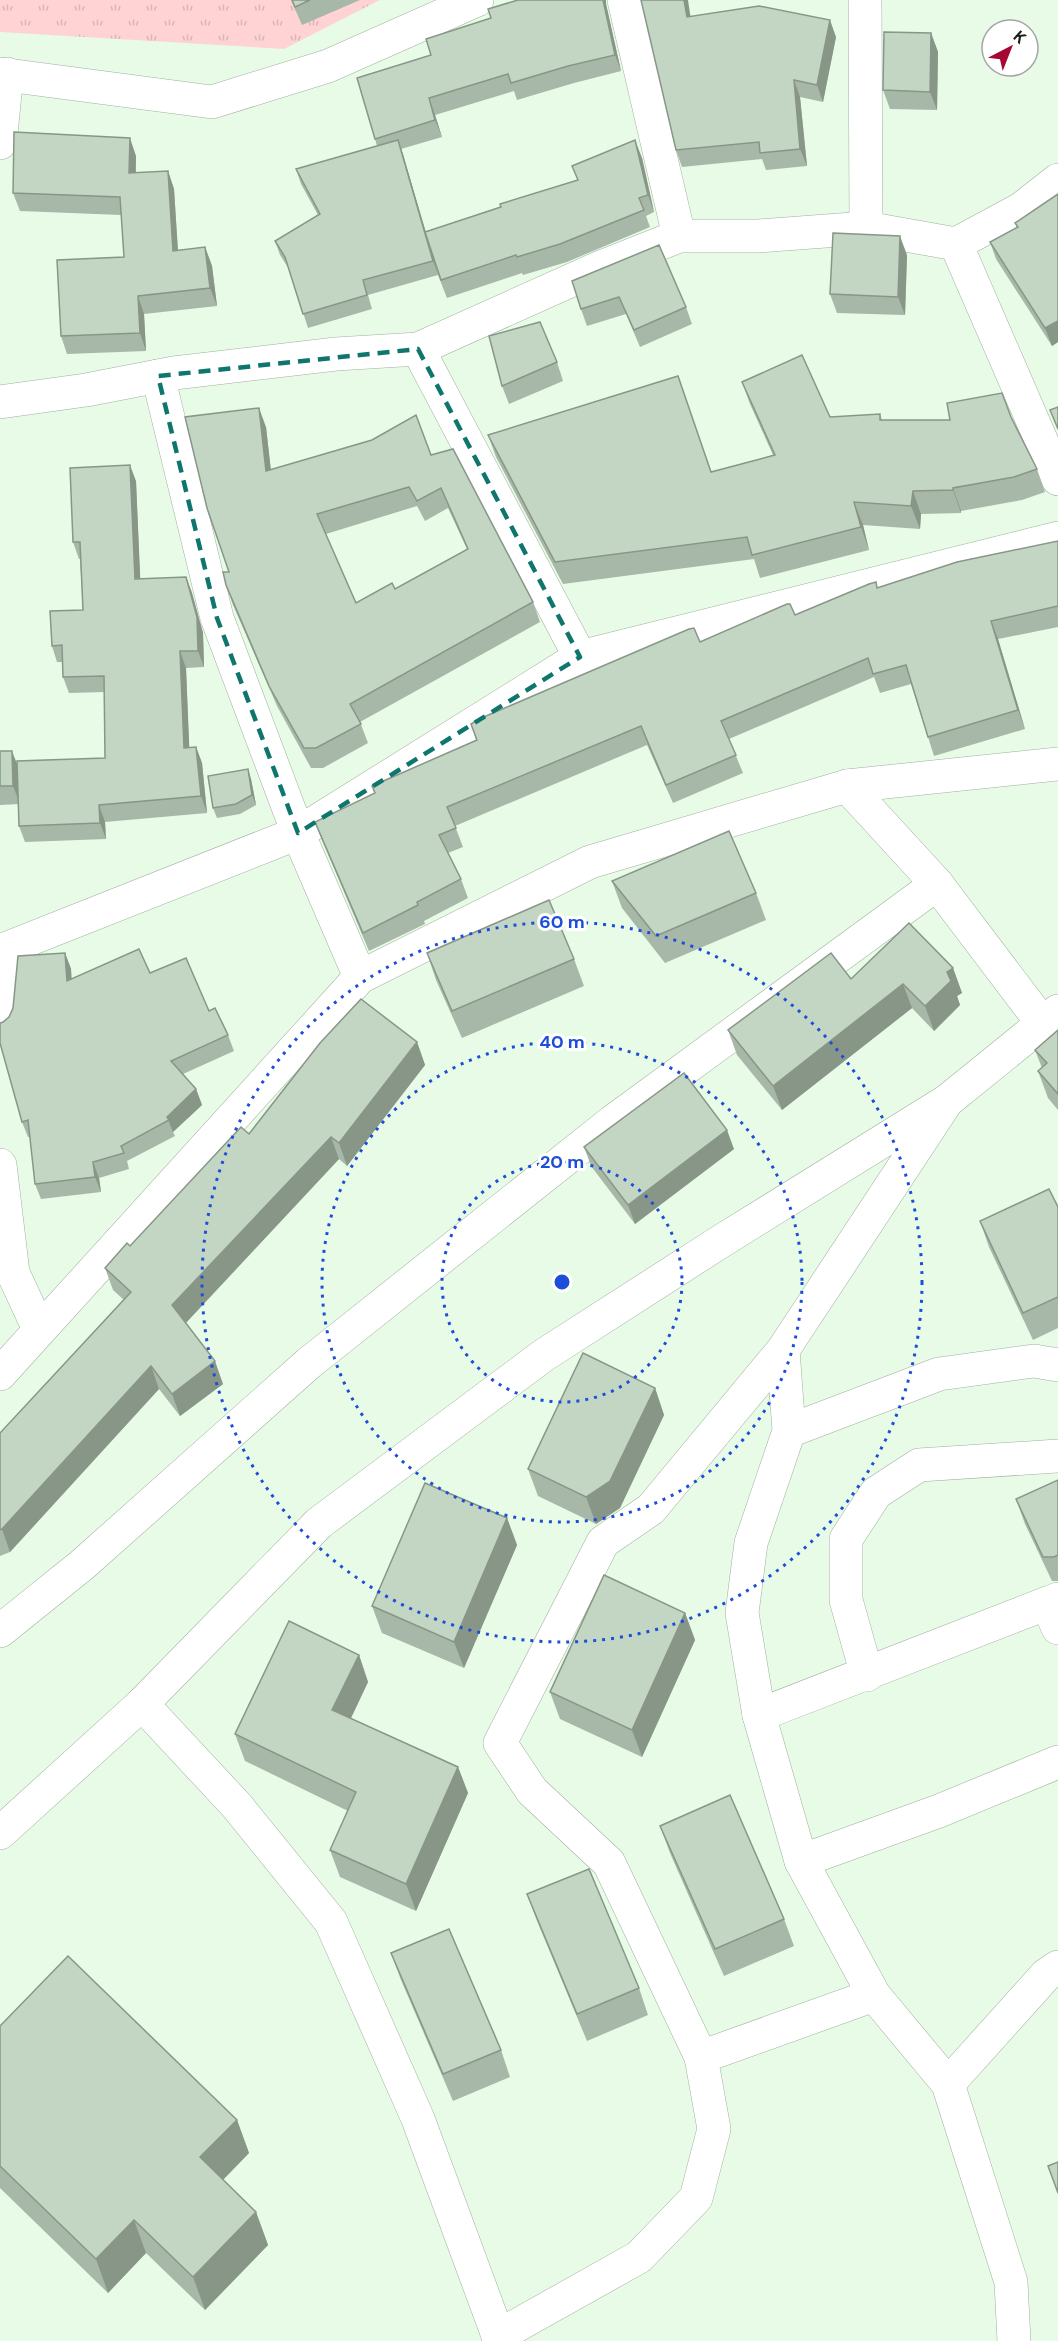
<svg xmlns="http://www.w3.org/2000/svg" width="1058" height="2341" font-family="'DM Sans',sans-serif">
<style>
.grass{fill:url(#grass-tufts)}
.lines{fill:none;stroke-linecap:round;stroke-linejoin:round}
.minor-casing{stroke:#9fb19e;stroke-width:34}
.tertiary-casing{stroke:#9fb19e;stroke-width:34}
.secondary-casing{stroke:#9fb19e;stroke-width:34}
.minor{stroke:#fff;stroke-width:33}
.tertiary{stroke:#fff;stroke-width:33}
.secondary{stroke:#fff;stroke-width:33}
.wall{fill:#a8b8a8;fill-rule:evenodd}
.shaded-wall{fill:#889688}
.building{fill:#c3d6c3;stroke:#889688;stroke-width:1.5;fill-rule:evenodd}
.marked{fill:none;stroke:#0f766e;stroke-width:4.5;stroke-dasharray:12 8;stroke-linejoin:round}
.ring{fill:none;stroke:#1d4ed8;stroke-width:3;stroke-dasharray:3 6}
.centre{fill:#1d4ed8;stroke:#fff;stroke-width:3}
.ring-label{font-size:18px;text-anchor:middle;font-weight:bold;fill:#1d4ed8;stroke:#fff;stroke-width:6;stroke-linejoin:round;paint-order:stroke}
</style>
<defs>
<pattern id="grass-tufts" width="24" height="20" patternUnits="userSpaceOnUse" patternTransform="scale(1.5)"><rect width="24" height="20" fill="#ffd3d4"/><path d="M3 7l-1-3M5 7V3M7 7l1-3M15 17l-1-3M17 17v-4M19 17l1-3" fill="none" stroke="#dab5b5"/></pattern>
</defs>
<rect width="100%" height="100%" fill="#e8fbe7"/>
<polygon class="grass" points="0,0 380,0 284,49 0,32"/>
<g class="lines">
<defs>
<g id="minor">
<polyline points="624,0 679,236"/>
<polyline points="865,0 866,228"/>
<polyline points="0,143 7,74"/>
<polyline points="956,244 1058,479"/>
<polyline points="418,349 580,657"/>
<polyline points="158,376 217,618 298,833 360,977"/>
<polyline points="0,402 86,390 174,373 336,354 418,349 601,267 679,236 759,236 866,228 956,244 1021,209 1058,180"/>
<polyline points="847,786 937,884 1043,1024"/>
<polyline points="0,1021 7,950"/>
<polyline points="0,1165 13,1273 39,1329"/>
<polyline points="0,1374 360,977 590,862 847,786 1058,764"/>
<polyline points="789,1431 939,1374 1034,1361 1058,1365"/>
<polyline points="1047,1603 1058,1628"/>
<polyline points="0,1631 82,1565 309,1363 612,1122 937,884"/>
<polyline points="867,1675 846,1600 846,1539 876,1493 919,1465 1058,1456"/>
<polyline points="142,1704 237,1806 331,1922 418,2119 500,2341"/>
<polyline points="759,1715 1058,1599"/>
<polyline points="801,1861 939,1811 1058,1762"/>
<polyline points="701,2057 609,1863 532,1791 500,1743 603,1542 651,1509 783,1350"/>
<polyline points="948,2084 1046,1975 1058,1967"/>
<polyline points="498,2336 639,2257 696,2198 714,2129 701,2057 874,1995"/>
</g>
<g id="tertiary">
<polyline points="0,951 298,833 580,657 1058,538"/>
<polyline points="947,1101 783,1350 789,1431 751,1543 742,1613 759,1715 801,1861 874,1995 948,2084 1011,2282 1014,2341"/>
<polyline points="0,1833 142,1704 319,1523 544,1355 723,1240 947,1101 1058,1011"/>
</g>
<polyline id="secondary" points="0,74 212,102 328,66 477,0"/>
</defs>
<use href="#minor" class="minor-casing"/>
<use href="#tertiary" class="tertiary-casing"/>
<use href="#secondary" class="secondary-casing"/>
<use href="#minor" class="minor"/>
<use href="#tertiary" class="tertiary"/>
<use href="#secondary" class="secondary"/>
</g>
<g class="wall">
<polygon points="291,0 360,0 302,25"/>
<polygon points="518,0 606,0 606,4 621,71 574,83 517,100 514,91 435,115 442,137 401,149 426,232 578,180 572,166 642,158 654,212 646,216 650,227 567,262 523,275 522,273 447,298 438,275 368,295 372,309 308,328 289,269 280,255 275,241 318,215 301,184 296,169 377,146 375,139 431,55 491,18"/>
<polygon points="691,16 836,37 823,102 800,97 807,166 766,170 762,159 682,167 676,150"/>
<polygon points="931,33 938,52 937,110 890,109 883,90"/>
<polygon points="136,156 136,173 168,171 174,189 178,250 205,247 212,266 217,306 144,314 146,351 67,354 61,336 124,257 121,215 20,211 13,193"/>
<polygon points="1058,194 1058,342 1052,346 996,259 990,242 1017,228 1015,223"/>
<polygon points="659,245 686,307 692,324 640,347 626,314 587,326 581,309"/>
<polygon points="907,255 905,315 837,313 830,294"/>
<polygon points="557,362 563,381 509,404 502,386"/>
<polygon points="742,382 830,417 880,414 882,420 950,420 1011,417 1037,469 1045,492 1022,500 961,511 961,513 921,514 920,529 863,525 869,550 760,578 754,559 563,584 496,457 488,435 711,472 773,455 750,404"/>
<path d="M 266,427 L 271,470 L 431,455 L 533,602 L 540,622 L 360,722 L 368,743 L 323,768 L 311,768 L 277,706 L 233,605 L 226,585 ZM 417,506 L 425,521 L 448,508 L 467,549 L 395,589 L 356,603 L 326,534 Z"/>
<polygon points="136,481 140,579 186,577 192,593 203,633 204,667 186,668 189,747 196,747 202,763 207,813 105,822 106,839 25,842 19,826 19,804 0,805 0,751 17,766 105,758 104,692 69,693 63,677 62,662 57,662 52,646 83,610 80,559 79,559 73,542"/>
<polygon points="1058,541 1058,627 998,639 1025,729 934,756 928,737 911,684 880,693 874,677 729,739 743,773 673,803 647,745 455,826 463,847 448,853 461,879 468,898 424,921 425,924 369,951 322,840 315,822 375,793 476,740 471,724 700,642 795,615 878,588"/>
<polygon points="248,769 251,779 256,805 240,814 217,818 213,808"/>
<polygon points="612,881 756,893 766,920 665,963 622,908"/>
<polygon points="65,953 71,969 71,979 150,973 209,1011 228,1035 234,1051 183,1074 196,1089 202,1105 173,1132 175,1136 127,1161 129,1169 99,1178 101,1192 41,1199 35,1184 30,1137 28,1137 22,1122 9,1017"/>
<polygon points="427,953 574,959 584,986 462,1038 436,980"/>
<polygon points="953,968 962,993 957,996 960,1005 934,1031 912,1008 782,1110 737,1055 728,1030"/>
<polygon points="1058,1030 1058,1110 1048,1098 1038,1071 1042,1068 1035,1050"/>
<polygon points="417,1042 425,1065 347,1166 339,1159 186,1323 223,1384 180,1416 159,1389 10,1552 0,1556 0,1433 124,1300 113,1290 105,1268 130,1246"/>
<polygon points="584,1147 734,1149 635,1224 591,1166"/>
<polygon points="1058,1207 1058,1328 1033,1340 989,1247 980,1221"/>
<polygon points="655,1388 664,1415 620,1508 596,1524 538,1496 528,1469"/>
<polygon points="1058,1480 1058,1581 1052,1581 1025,1524 1016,1499"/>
<polygon points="507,1518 517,1545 464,1668 382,1633 372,1606"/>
<polygon points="685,1613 695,1640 642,1757 560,1719 550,1692"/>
<polygon points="359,1655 368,1682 351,1718 458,1767 468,1793 416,1911 340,1877 330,1850 348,1811 245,1761 235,1734"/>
<polygon points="660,1826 784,1919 794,1946 724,1976 670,1853"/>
<polygon points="527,1894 639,1988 648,2015 587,2041 537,1921"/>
<polygon points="391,1953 501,2050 510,2077 453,2101 401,1980"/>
<polygon points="0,2026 237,2120 249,2153 223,2180 256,2212 268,2245 205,2310 146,2253 108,2293 0,2188"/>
</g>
<g class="shaded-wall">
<polygon points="603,0 606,0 606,4 621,71 615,55"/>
<polygon points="684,0 688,0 693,34 687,17"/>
<polygon points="830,20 836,37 823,102 817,85"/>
<polygon points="931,33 938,52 937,110 930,92"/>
<polygon points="794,80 800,97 807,166 800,149"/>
<polygon points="429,98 435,115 442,137 435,120"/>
<polygon points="130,138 136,156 135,191 129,173"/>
<polygon points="398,140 403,154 438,275 433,261"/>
<polygon points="635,140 642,158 654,212 648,195"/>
<polygon points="168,171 174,189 179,269 173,251"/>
<polygon points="900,236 907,255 905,315 898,297"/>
<polygon points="205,247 212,266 217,306 210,288"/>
<polygon points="138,296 144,314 146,351 140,333"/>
<polygon points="1058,321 1058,342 1052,346 1045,328"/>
<polygon points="259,408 266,427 273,491 266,471"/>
<polygon points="130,465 136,481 141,595 135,579"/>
<polygon points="953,488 961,511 961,513 953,490"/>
<polygon points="913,491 921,514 920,529 911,506"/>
<polygon points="854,502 863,525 869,550 861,527"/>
<polygon points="186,577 192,593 203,633 204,667 198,651"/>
<polygon points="991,621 998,639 1025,729 1018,710"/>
<polygon points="180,651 186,668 190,764 184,748"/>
<polygon points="196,747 202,763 207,813 201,796"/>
<polygon points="12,751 19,769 20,804 13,786"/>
<polygon points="248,769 251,779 256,805 252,795"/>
<polygon points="99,805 105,822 106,839 100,823"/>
<polygon points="65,953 71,969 73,996 67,981"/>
<polygon points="953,968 962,993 957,996 960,1005 934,1031 925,1006 947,972"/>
<polygon points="903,984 912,1008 782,1110 773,1086"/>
<polygon points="417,1042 425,1065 347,1166 339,1143"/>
<polygon points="196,1089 202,1105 173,1132 167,1117"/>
<polygon points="727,1130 734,1149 635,1224 628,1205"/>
<polygon points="331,1137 339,1159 181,1328 172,1305"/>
<polygon points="93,1162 99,1178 101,1192 95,1177"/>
<polygon points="215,1361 223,1384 180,1416 172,1394"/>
<polygon points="151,1366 159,1389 10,1552 2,1529"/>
<polygon points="655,1388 664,1415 620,1508 596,1524 586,1497"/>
<polygon points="507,1518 517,1545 464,1668 454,1642"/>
<polygon points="685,1613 695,1640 642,1757 632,1730"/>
<polygon points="359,1655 368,1682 342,1737 332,1710"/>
<polygon points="458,1767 468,1793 416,1911 406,1884"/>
<polygon points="237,2120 249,2153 212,2191 200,2157"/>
<polygon points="256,2212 268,2245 205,2310 193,2277"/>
<polygon points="134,2220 146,2253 108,2293 96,2259"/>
</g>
<g class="building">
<polygon points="292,0 310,0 295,7"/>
<polygon points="518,0 603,0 615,55 568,66 511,83 508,74 429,98 435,120 375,139 357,78 431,55 426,39 491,18 488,9"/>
<polygon points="641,0 684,0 687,17 759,6 830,20 817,85 794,80 800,149 760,153 759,142 676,150"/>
<polygon points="884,32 931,33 930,92 883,90"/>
<polygon points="14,132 130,138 129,173 168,171 173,251 205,247 210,288 138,296 140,333 61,336 57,260 124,257 120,197 13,193"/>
<polygon points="398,140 433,261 363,280 367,295 303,314 285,257 275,241 320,214 296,169"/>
<polygon points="635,140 648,195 639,198 644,210 560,244 517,257 516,255 441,280 425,232 501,207 500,204 578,180 572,166"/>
<polygon points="1058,194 1058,321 1045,328 990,242 1018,227 1015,223"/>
<polygon points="833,233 900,236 898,297 830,294"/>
<polygon points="659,245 686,307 634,330 619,297 581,309 572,281"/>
<polygon points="540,322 557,362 502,386 489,336"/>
<polygon points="802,355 830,417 880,414 880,420 950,420 947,403 1002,393 1011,417 1037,469 1014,477 953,488 953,490 913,491 911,506 854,502 861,527 752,555 747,537 555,562 488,435 678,376 711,472 775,455 742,382"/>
<polygon points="1058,407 1058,429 1050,410"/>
<path d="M 259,408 L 266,471 L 372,440 L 416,415 L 431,455 L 453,449 L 533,602 L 350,704 L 361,724 L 316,748 L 304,748 L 269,686 L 226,585 L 223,572 L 229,572 L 207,508 L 185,417 ZM 409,487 L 417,501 L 441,488 L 468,549 L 395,589 L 392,583 L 356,603 L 317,514 Z"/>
<polygon points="130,465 135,579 186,577 197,617 198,651 180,651 184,748 196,747 201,796 99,805 100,823 19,826 17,761 105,758 104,676 63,677 62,645 52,646 50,611 83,610 80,542 73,542 70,468"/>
<polygon points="1058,541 1058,606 991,621 1018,710 928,737 906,665 873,674 868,658 721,721 736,755 666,785 641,726 447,807 456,828 439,835 461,879 417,902 418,905 363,933 315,822 375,793 372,786 477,740 471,724 479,719 689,629 694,628 700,642 787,604 790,604 795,615 869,584 876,582 877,588 957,562"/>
<polygon points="0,751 12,751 13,786 0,786"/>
<polygon points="248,769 252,795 236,804 213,808 208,776"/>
<polygon points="729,831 756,893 656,936 612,881"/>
<polygon points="549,900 574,959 452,1011 427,953"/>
<polygon points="909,923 953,968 947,972 951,981 925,1006 903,984 773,1086 728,1030 831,953 851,979"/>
<polygon points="139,949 150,973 186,958 209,1011 215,1008 228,1035 171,1061 196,1089 167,1117 169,1120 121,1146 124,1153 93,1162 95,1177 35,1184 28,1120 22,1122 0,1043 0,1023 3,1022 9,1017 13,1008 18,956 65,953 67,981"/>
<polygon points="361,999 417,1042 339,1143 331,1137 172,1305 215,1361 172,1394 151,1366 2,1529 0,1530 0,1433 131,1292 105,1268 127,1243 130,1246 241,1127 249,1134 320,1043"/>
<polygon points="1058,1030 1058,1094 1038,1071 1047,1063 1035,1050"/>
<polygon points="684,1073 727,1130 628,1205 584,1147"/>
<polygon points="1049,1189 1058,1207 1058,1297 1023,1313 980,1221"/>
<polygon points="583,1353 655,1388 610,1481 586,1497 528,1469"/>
<polygon points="1058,1480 1058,1555 1054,1557 1043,1557 1016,1499"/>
<polygon points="425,1483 507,1518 454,1642 372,1606"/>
<polygon points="604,1575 685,1613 632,1730 550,1692"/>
<polygon points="289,1621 359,1655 332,1710 458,1767 406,1884 330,1850 356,1792 235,1734"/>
<polygon points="730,1795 784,1919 715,1949 660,1826"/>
<polygon points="589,1869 639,1988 577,2014 527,1894"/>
<polygon points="449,1929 501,2050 443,2074 391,1953"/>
<polygon points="68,1956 237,2120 200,2157 256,2212 193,2277 134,2220 96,2259 0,2166 0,2026"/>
<polygon points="1058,2162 1058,2193 1048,2166"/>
</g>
<path class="marked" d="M 418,349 L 580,657 L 298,833 L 217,618 L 158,376 Z"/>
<g class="ring">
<circle cx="562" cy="1282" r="120"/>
<circle cx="562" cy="1282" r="240"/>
<circle cx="562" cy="1282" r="360"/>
</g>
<circle cx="562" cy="1282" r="9" class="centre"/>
<g class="ring-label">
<text x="562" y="928">60 m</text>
<text x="562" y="1048">40 m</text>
<text x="562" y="1168">20 m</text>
</g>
<g transform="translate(1010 48) rotate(42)"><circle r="28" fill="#ffffff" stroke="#a3a6a3" stroke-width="1.5"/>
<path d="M0-4.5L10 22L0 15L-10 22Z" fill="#a50931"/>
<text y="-9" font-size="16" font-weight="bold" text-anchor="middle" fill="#1a2019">K</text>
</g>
</svg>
